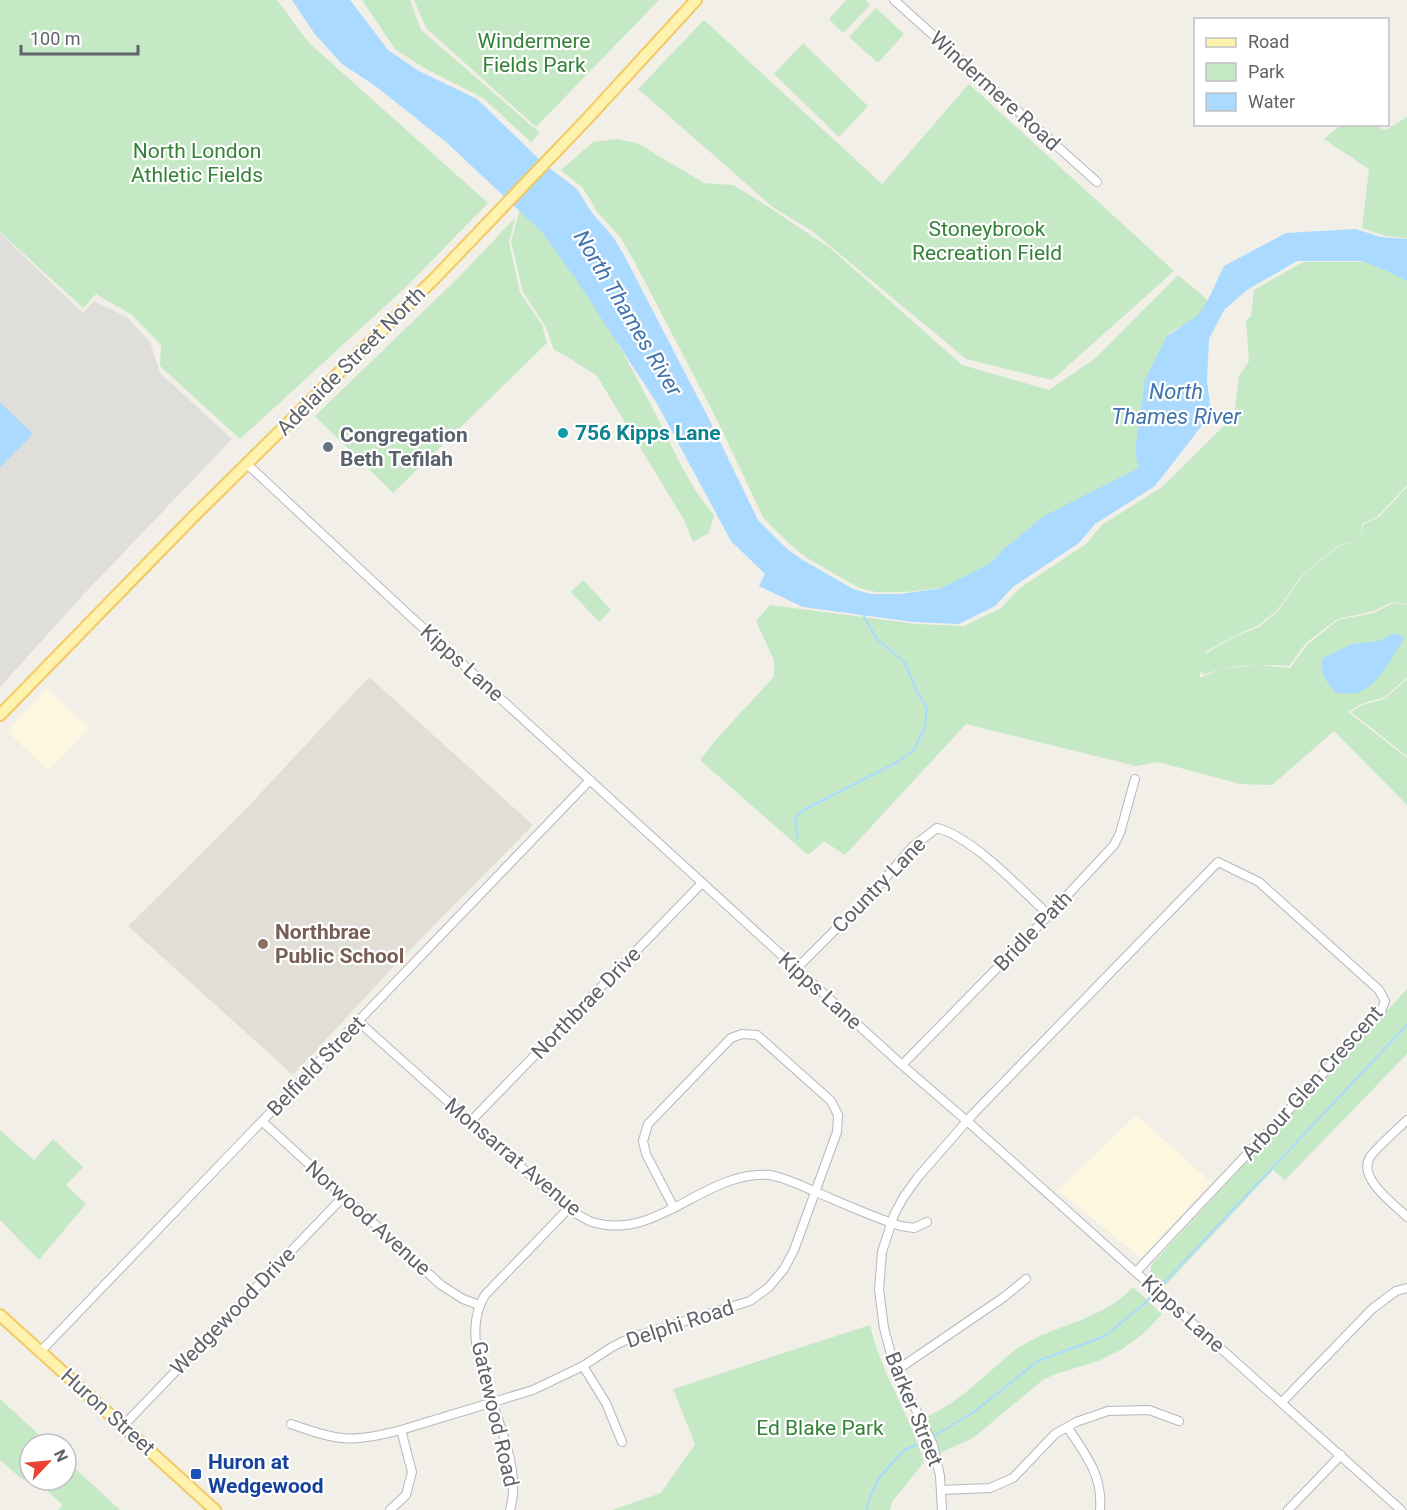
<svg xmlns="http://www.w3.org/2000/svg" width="1407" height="1510" font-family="Roboto,sans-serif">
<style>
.commercial{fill:#fef7e0}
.industrial{fill:#e0deda}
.education{fill:#e1ded6}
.green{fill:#c5e8c5;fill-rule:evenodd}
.water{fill:#aadaff}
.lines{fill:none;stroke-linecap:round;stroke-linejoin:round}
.stream{stroke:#aadaff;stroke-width:2}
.minor-casing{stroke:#b5b8bc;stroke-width:10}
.major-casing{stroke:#f2c960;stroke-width:14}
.minor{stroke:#fff;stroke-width:8}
.major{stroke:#fff2af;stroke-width:10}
.culture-dot{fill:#0f9aa8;stroke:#fff;stroke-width:2}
.worship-dot{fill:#6b7280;stroke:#fff;stroke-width:2}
.education-dot{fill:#8d6e63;stroke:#fff;stroke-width:2}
.transit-dot{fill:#1a4fb4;stroke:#fff;stroke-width:2}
.labels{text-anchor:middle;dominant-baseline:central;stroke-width:4.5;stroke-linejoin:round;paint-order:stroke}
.park-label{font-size:21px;fill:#348238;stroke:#fff}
.street-label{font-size:21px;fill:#5f6368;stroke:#fff}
.culture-label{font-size:21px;font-weight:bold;fill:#0d838f;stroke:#fff;text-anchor:start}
.worship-label{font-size:21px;font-weight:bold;fill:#5b616d;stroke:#fff;text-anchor:start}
.education-label{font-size:21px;font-weight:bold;fill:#785e54;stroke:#fff;text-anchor:start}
.transit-label{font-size:21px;font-weight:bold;fill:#164399;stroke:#fff;text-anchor:start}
.water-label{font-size:22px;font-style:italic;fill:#4174aa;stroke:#fff}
</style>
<rect width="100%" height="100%" fill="#f1efe8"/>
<g class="commercial">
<polygon points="47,688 89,728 48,771 7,731"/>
<polygon points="1136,1115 1211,1182 1141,1258 1058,1190"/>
</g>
<polygon class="industrial" points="0,233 83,313 94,301 127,317 150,342 160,373 232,439 83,595 0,687"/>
<polygon class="education" points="369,677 533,825 397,963 293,1075 128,926 244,811"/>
<g class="green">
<polygon points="0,0 277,0 309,43 488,203 407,286 240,439 160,366 161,345 132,315 96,294 83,308 0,232"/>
<polygon points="362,0 410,0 421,30 540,133 531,142 483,98 426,69 395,49"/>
<polygon points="414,0 659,0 536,127 426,28"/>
<polygon points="846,0 865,0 870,5 843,33 829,19"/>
<polygon points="876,8 904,34 878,63 849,37"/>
<polygon points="704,20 882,184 969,84 1174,271 1052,380 966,359 812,231 774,208 638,89"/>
<polygon points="803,43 868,106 839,137 774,74"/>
<polygon points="1407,117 1407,238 1386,236 1362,228 1369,169 1324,139 1341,125 1372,125 1385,130"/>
<polygon points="617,139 637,143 704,183 733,185 764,204 830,248 962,365 1049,390 1097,357 1178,275 1210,302 1200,316 1169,333 1147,379 1135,455 1144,467 996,562 947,587 905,592 876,592 859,588 807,558 792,546 764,519 718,422 632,257 620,237 598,213 583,188 561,170 593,142"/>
<path d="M 521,207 C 578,266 617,340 655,413 C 673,447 688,486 714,515 L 709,533 L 693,542 L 684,520 L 597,376 L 571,359 L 554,350 L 546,327 L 523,292 L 511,241 Z"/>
<polygon points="515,218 509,242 520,293 542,325 547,343 393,493 315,416 460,276"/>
<path d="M 1303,262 L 1366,262 L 1407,280 L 1407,485 L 1377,517 L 1363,523 L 1360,538 L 1364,524 L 1379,517 L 1407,487 L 1407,604 L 1392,602 L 1374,611 L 1337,619 L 1306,643 L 1289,666 C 1259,664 1231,664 1203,675 L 1202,669 L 1199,678 L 1222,669 L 1258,665 L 1290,668 L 1308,644 L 1338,620 L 1374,613 L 1393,603 L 1407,605 L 1407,677 L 1385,697 L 1361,704 L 1348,712 L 1407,758 L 1407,805 L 1334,731 L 1272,785 L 1240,784 L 1158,762 L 1136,766 L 966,724 L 845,855 L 824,841 L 808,855 L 700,760 L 719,736 L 774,677 L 774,660 L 756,621 L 770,605 L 917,624 L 964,626 L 1001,608 L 1020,588 L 1086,544 L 1102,525 L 1162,487 L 1234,416 L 1239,376 L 1249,361 L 1246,321 L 1251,316 L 1254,290 ZM 1360,541 L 1339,546 L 1303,575 L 1278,611 L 1259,627 L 1232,638 L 1205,654 L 1205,652 L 1232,637 L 1259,625 L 1277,610 L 1302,575 L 1339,545 Z"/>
<polygon points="583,580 611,610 599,622 571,592"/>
<polygon points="1407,679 1407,756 1351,712 1362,705 1385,699"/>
<path d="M 1407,989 L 1407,1054 L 1285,1180 L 1273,1170 L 1163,1288 C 1156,1281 1148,1275 1152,1264 Z"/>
<polygon points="0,1130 34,1160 53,1139 83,1167 66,1185 86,1204 39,1260 0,1220"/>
<path d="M 1133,1287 L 1162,1314 L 1143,1334 L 1122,1349 L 1098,1361 L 1059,1373 L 1044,1379 L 973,1438 L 940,1453 L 926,1417 C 952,1405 973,1387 994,1368 C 1002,1361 1010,1353 1019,1347 C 1056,1324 1102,1321 1133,1287 Z"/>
<path d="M 870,1325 C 881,1374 910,1414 924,1462 L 892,1502 L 890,1510 L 612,1510 L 661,1493 L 695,1444 L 673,1389 Z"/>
<polygon points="0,1399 49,1444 30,1444 30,1476 23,1480 0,1460"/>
<polygon points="66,1460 120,1510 58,1510 63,1505 35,1480 66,1480"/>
</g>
<g class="water">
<polygon points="292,0 350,0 388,50 419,71 477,99 543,163 577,189 592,213 614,238 625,257 711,423 758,520 786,548 801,559 853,589 871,594 900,594 942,588 991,563 1004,549 1044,516 1139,468 1135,452 1145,380 1167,336 1197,316 1207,302 1224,266 1286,233 1356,229 1380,237 1407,239 1407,281 1382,269 1361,261 1297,261 1247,290 1224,310 1209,339 1207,380 1211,414 1155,486 1095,524 1079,543 1014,586 995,606 959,624 913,622 803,607 759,586 765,574 731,541 656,402 577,281 543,233 446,142 374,85 342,64 314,33"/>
<polygon points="0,402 33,434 0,467"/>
<path d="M 1395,633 L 1404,638 C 1392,657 1379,686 1356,693 C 1350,694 1342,693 1336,693 C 1326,681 1319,674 1323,658 L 1352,644 L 1379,641 Z"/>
</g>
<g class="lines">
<g class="stream">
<polyline points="798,838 795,819 802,811 899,761 914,750 925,727 927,708 917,691 905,663 877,639 863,615"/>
<polyline points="867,1510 868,1502 879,1478 904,1450 922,1443 974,1412 1038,1361 1105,1336 1144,1304 1407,1025"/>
</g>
<defs>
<g id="minor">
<polyline points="894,0 1097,182"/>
<polyline points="247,464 410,616 902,1065 967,1121 1401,1510"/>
<path d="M 796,969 L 876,889 L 912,847 L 937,828 C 973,837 1020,889 1049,915"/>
<path d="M 359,1022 L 568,1209 C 576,1213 584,1219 592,1222 C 658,1242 705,1170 769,1175 C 784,1177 802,1186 816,1192 C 844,1204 872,1217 901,1226 L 914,1228 L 927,1222"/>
<polyline points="902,1065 1049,915 1114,845 1120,833 1135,779"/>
<path d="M 1407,1120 C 1397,1130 1377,1147 1370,1157 C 1357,1178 1394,1204 1407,1217"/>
<polyline points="263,1122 441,1285 463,1299 479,1305"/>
<polyline points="470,1122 702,883"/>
<polyline points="41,1351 590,780"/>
<polyline points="583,1366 606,1403 622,1442"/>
<polyline points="897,1370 1004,1297 1026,1279"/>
<polyline points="1282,1402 1372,1309 1396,1291 1407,1288"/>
<path d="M 291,1424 C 338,1441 352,1443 401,1430"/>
<polyline points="123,1426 344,1196"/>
<path d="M 1068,1428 C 1086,1455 1103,1476 1100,1510"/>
<polyline points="941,1490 990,1488 1013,1478 1055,1434 1076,1422 1108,1411 1149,1410 1179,1421"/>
<polyline points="390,1510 406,1495 412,1472 401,1430 533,1390 583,1366 612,1347 630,1338 750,1301 769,1287 784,1269 794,1250 837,1132 838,1115 831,1101 757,1035 742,1034 731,1038 648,1124 643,1141 646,1154 674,1208"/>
<path d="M 510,1510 C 530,1443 448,1354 485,1295 L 568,1209"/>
<polyline points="942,1510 940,1476 933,1445 893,1362 884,1328 879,1290 882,1252 894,1215 903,1198 918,1177 974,1113 1218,862 1259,882 1379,990 1385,1001 1380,1013 1136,1272"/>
<polyline points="1288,1510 1341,1455"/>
</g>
<g id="major">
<polyline points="0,715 194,516 435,278 587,119 696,0"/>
<polyline points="0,1315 215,1510"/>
</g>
</defs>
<use href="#minor" class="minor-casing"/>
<use href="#major" class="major-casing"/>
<use href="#minor" class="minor"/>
<use href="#major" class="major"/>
</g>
<circle class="culture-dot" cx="563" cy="433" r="6"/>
<circle class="worship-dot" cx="328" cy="447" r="6"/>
<circle class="education-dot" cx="263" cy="944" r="6"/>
<rect class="transit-dot" x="190" y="1468" width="12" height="12" rx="3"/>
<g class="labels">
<g class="park-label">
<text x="534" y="41">Windermere<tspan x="534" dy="24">Fields Park</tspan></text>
<text x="197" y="151">North London<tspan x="197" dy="24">Athletic Fields</tspan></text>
<text x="987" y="229">Stoneybrook<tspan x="987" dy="24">Recreation Field</tspan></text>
<text x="820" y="1428">Ed Blake Park</text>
</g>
<g class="street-label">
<text transform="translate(995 91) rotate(42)">Windermere Road</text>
<text transform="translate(351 361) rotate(-45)">Adelaide Street North</text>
<text transform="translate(462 663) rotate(42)">Kipps Lane</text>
<text transform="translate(879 885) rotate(-46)">Country Lane</text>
<text transform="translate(1033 931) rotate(-46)">Bridle Path</text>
<text transform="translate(820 991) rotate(42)">Kipps Lane</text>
<text transform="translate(586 1003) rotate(-46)">Northbrae Drive</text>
<text transform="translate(316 1066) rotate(-46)">Belfield Street</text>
<text transform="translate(1312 1083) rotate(-48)">Arbour Glen Crescent</text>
<text transform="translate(513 1157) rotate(40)">Monsarrat Avenue</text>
<text transform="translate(368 1218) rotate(42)">Norwood Avenue</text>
<text transform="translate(233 1311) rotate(-46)">Wedgewood Drive</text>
<text transform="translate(1183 1314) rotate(42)">Kipps Lane</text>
<text transform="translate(680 1324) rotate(-18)">Delphi Road</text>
<text transform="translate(914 1409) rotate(68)">Barker Street</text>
<text transform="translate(108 1412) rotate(42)">Huron Street</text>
<text transform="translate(495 1414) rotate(77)">Gatewood Road</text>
</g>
<g class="culture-label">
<text x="575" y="433">756 Kipps Lane</text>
</g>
<g class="worship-label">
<text x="340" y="435">Congregation<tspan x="340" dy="24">Beth Tefilah</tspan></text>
</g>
<g class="education-label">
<text x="275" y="932">Northbrae<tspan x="275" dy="24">Public School</tspan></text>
</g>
<g class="transit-label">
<text x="208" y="1462">Huron at<tspan x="208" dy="24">Wedgewood</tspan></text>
</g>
<g class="water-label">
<text transform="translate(628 313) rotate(59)">North Thames River</text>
<text x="1176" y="391">North<tspan x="1176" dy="25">Thames River</tspan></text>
</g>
</g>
<rect x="1194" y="18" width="195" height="108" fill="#ffffff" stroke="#bfc1c3" stroke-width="1.5"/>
<rect x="1206" y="38" width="30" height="9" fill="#fff2af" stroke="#bfc1c3" stroke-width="1.5"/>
<text x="1248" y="48" font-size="18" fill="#5f6368">Road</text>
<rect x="1206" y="63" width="30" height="18" fill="#c5e8c5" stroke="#bfc1c3" stroke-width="1.5"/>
<text x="1248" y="78" font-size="18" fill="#5f6368">Park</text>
<rect x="1206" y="93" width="30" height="18" fill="#aadaff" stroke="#bfc1c3" stroke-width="1.5"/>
<text x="1248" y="108" font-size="18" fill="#5f6368">Water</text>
<g transform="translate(48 1462) rotate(64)"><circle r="28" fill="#ffffff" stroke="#bfc1c3" stroke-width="1.5"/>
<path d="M0-4.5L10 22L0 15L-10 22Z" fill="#ea4335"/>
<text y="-9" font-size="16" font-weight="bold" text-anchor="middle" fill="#5f6368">N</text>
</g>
<path d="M21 45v9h117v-9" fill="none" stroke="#5f6368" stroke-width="3"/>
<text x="30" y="45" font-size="18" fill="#5f6368" stroke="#ffffff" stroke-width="4.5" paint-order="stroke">100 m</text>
</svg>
